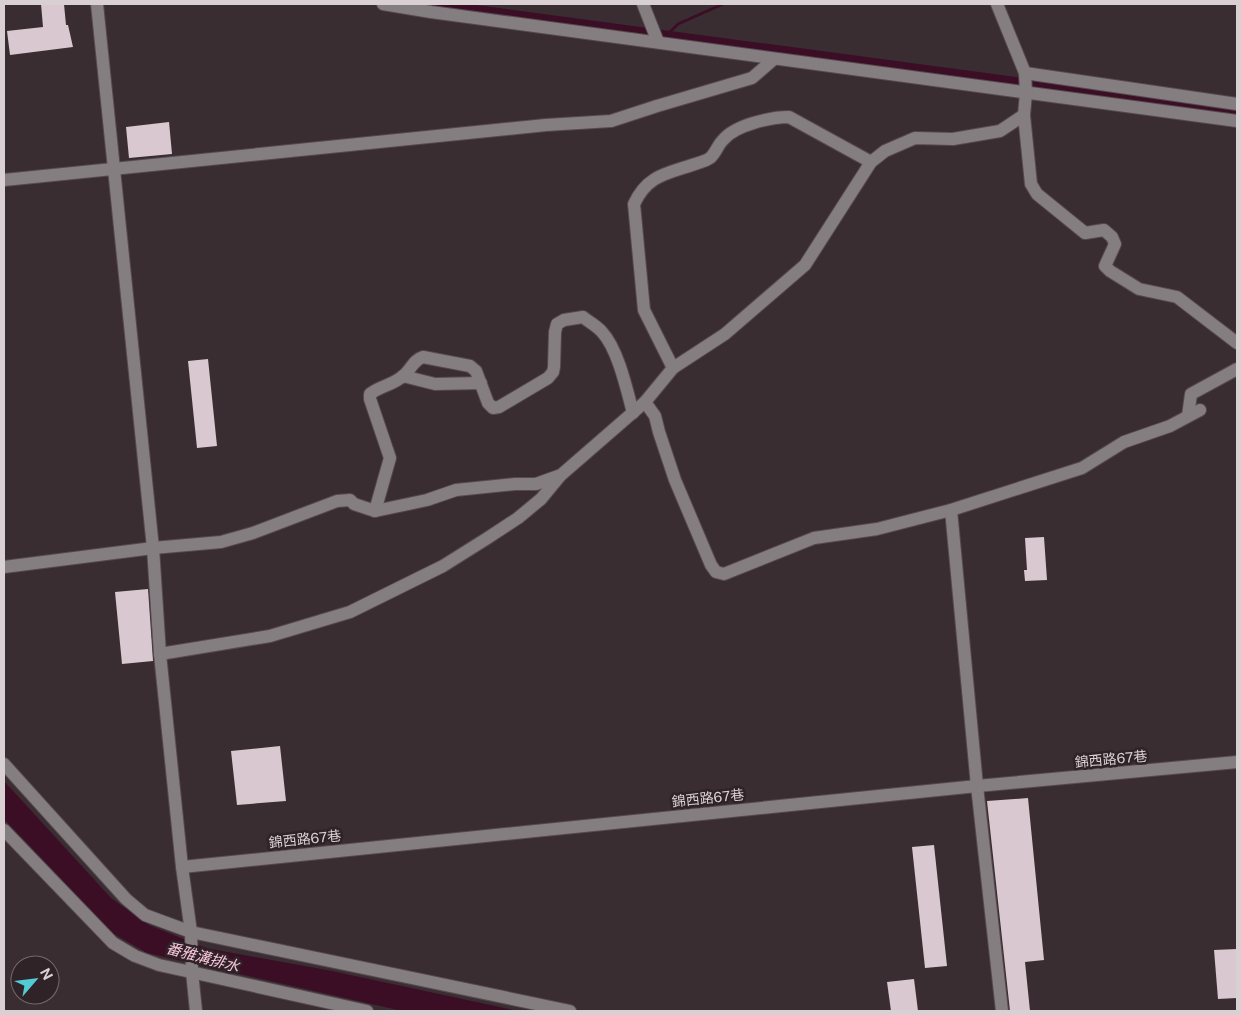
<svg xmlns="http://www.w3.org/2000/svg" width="1241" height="1015" font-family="'Public Sans','Noto Sans TC',sans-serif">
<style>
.water{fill:#3b0e26}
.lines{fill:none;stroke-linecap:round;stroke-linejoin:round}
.stream{stroke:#3b0e26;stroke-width:3}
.canal{stroke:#3b0e26;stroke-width:11}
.building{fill:#d9c8cf}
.minor-casing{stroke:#564a4f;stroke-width:14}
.minor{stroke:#857e81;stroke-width:12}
.labels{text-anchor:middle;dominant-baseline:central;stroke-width:5;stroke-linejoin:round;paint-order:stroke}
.street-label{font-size:14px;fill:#d8d0d3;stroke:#2f2328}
.water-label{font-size:15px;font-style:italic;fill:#f9c6db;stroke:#2f2328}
</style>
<rect width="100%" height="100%" fill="#392d32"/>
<polygon class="water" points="4,781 111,898 149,925 206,948 332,971 518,1011 402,1011 147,953 114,934 4,819"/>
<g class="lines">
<polyline class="stream" points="666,36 678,24 723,4"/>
<polyline class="canal" points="427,4 1237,112"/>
</g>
<g class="building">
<polygon points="41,4 64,4 66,25 68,25 73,47 10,55 7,31 43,27"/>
<polygon points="169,122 172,154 129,158 126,127"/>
<polygon points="208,359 217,446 197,448 188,361"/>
<polygon points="1044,537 1047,580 1025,581 1024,570 1027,570 1025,538"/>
<polygon points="148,589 153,661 122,664 115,592"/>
<polygon points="280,746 286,801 237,805 231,751"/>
<polygon points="1028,798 1044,960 1025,962 1030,1011 1010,1011 987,801"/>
<polygon points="934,845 947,966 925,968 912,847"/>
<polygon points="1237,949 1237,998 1218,999 1214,950"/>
<polygon points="914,979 918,1011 891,1011 887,982"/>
</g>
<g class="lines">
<defs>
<g id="minor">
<polyline points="97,4 153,548 160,654 182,867 191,932 192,972 196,1011"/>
<polyline points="383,4 431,12 1237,121"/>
<polyline points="643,4 658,42"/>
<polyline points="997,4 1025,73 1026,93 1024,115 1031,184 1037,194 1085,233 1104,230 1112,237 1115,244 1105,266 1110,271 1139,289 1177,297 1237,343"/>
<polyline points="1025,73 1237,104"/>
<polyline points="4,180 546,125 611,121 657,106 752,78 774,59"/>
<path d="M 673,368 L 644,310 L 634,204 C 647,176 665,174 692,165 C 698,163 706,161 710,158 C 716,153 718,144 724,139 C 736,125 771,117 789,117 L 871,162"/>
<polyline points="403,376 435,384 481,383"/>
<polyline points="645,402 655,416 659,432 675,480 711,565 716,572 724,574 814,538 877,529 951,510 1082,468 1124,442 1170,426 1200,410"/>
<polyline points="1188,416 1191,394 1237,369"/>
<polyline points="951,510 977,786 1002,1011"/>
<path d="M 375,511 L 390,458 L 370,399 L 370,394 C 380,386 393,385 403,376 C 411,370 413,360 423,357 L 470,366 L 476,371 L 488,403 L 493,408 L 499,407 L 548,378 L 553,372 L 554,367 L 555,332 L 557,324 L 564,320 L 583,317 C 589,322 597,326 602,332 C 618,349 627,390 633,413"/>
<polyline points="4,567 153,548 221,542 253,533 337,501 350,500 354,504 375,511 427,500 456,490 515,484 536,484 561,475 645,402 673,368 725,334 805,265 871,162 885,151 915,138 953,139 1000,131 1024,115"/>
<polyline points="160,654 270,636 350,612 443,566 486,539 518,518 541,499 560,476"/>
<polyline points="4,764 126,899 145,915 191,932 570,1011"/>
<polyline points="4,830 113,943 135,956 159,965 367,1011"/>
<polyline points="182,867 977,786 1237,762"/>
</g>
</defs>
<use href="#minor" class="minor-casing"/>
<use href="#minor" class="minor"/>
</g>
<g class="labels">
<g class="street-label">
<text transform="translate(1111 759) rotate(-5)">錦西路67巷</text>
<text transform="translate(708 798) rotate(-6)">錦西路67巷</text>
<text transform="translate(305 839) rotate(-6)">錦西路67巷</text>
</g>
<g class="water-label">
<text transform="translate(203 957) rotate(15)">番雅溝排水</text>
</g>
</g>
<rect width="1241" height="1015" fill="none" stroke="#d8d0d3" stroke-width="10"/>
<g transform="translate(35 980) rotate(62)"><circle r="24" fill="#2f2328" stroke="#73686c"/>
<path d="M0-4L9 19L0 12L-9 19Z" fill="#51ccd4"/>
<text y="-8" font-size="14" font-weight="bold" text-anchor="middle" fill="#d8d0d3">N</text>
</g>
</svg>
